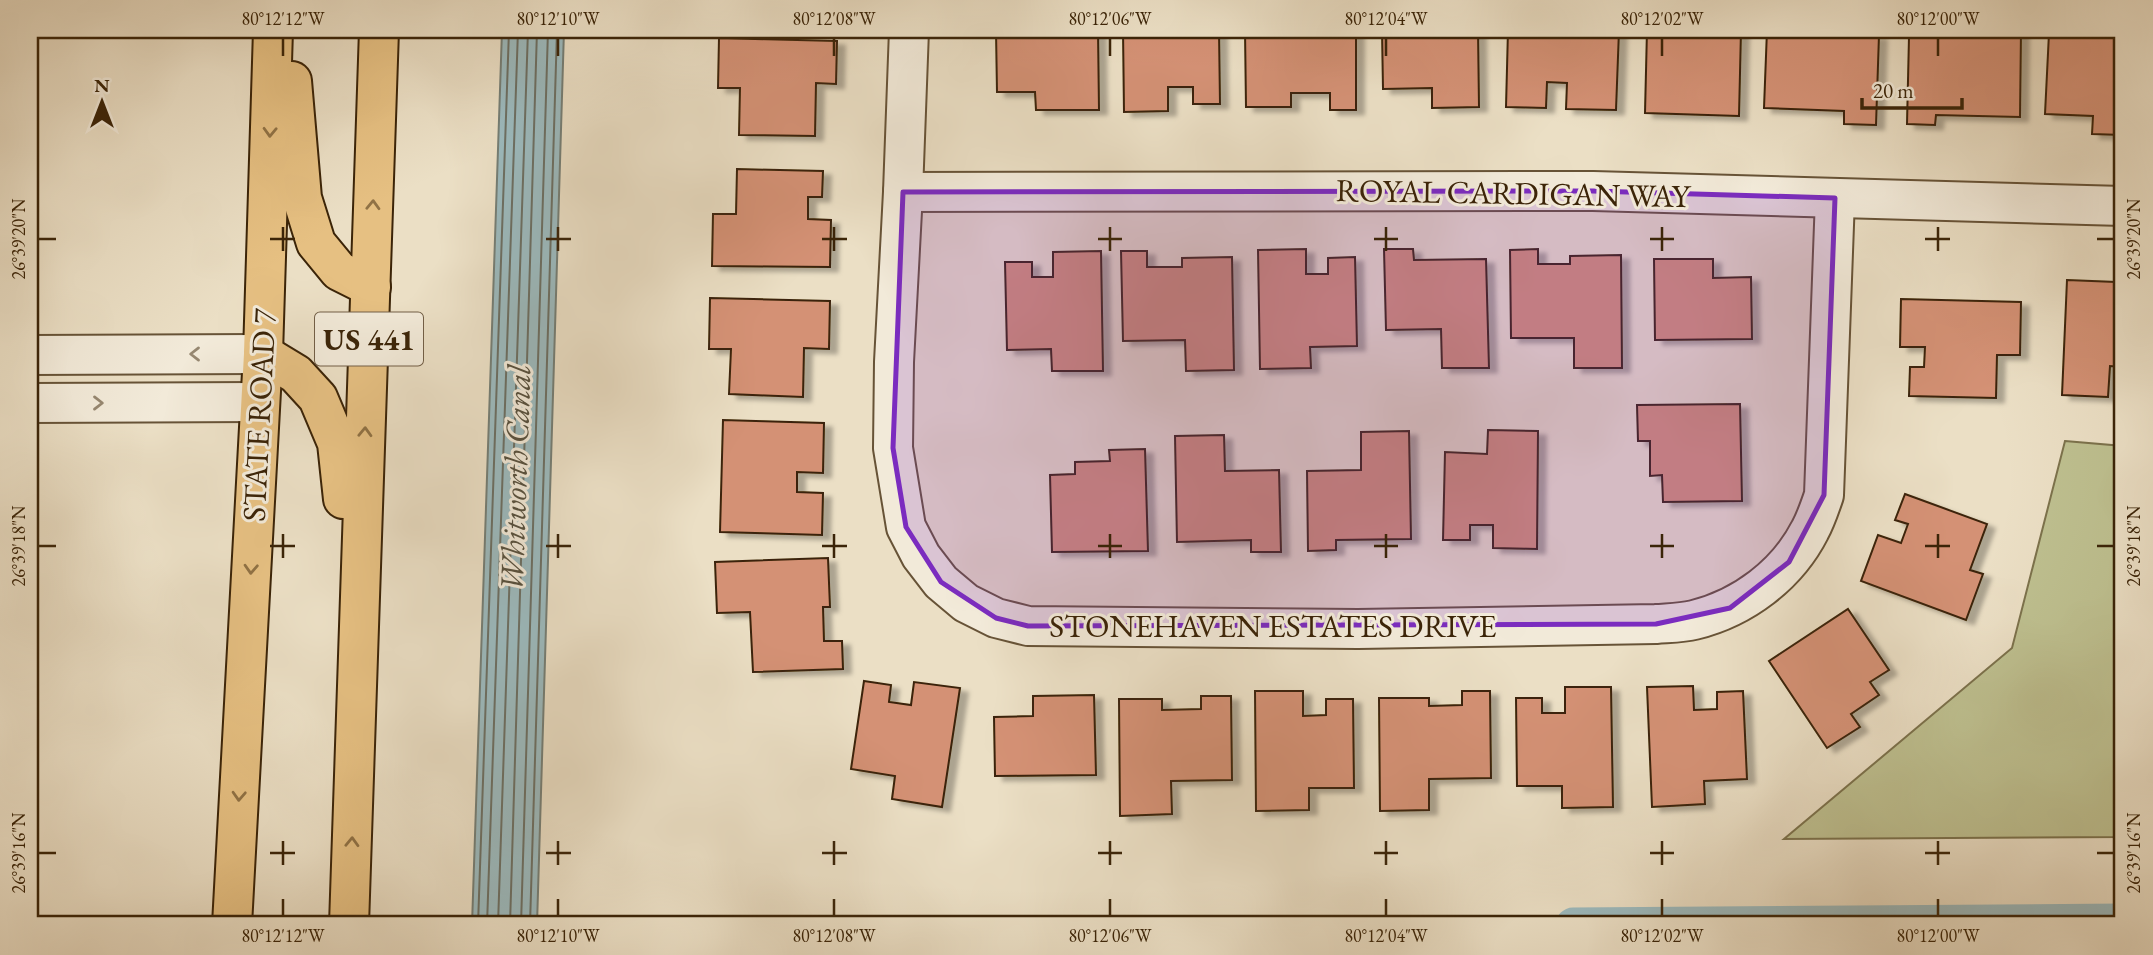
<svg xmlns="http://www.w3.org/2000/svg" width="2153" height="955" font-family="'EB Garamond',serif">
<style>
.green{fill:#bec090;stroke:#7c724c;stroke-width:2}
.water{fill:#9cbabe;stroke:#757e75;stroke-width:2}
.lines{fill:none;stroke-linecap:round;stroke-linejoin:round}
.shore{stroke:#6c6f63;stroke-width:2}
.canal{stroke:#9cbabe;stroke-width:35}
.building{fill:#d49174;stroke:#3b2408;stroke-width:2;filter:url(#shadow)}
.minor-casing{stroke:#675337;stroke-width:42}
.major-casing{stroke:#3b2408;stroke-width:42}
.minor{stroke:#f2ead9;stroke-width:38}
.major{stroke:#e6c082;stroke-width:38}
.oneway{stroke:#907245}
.oneway2{stroke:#968770}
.marked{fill:#7b2cbf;fill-opacity:0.2;stroke:#7b2cbf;stroke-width:5;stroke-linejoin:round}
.ticks{fill:none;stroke:#3b2408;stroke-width:2.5}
.labels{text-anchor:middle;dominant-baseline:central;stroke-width:6;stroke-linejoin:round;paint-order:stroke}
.shield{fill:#f2ead9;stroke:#725f47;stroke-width:2}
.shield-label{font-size:30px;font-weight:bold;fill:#3b2408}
.street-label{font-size:32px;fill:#3b2408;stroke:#f2ead9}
.water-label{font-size:33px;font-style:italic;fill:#58513f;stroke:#f2ead9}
.neatline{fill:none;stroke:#3b2408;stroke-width:2.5}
.ticks-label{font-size:18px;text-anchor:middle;fill:#3b2408}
</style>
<defs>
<filter id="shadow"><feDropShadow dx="8" dy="4.5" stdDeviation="2" flood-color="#0004"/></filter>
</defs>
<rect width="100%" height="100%" fill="#ebdfc5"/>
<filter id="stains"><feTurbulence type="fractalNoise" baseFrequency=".00286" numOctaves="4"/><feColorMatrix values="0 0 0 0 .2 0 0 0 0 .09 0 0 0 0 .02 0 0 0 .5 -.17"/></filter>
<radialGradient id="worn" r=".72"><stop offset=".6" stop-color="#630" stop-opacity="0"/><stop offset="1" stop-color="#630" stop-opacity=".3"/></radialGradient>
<polygon class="green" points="2065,441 2123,446 2123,837 1784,839 2012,648"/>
<polygon class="water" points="502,30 564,30 537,925 472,925"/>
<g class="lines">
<g class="shore">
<polyline points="478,925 509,30"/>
<polyline points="487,925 518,30"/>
<polyline points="498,925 528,30"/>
<polyline points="510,925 537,30"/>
<polyline points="521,925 548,30"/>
<polyline points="530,925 557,30"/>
</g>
<polyline class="canal" points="1573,925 2123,921"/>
</g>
<g class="building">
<polygon points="1098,30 1099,110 1036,110 1035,92 997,92 996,31"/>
<polygon points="1123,30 1219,30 1220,104 1193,104 1193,87 1168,87 1168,111 1124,112"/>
<polygon points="1245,30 1356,30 1356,110 1330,110 1330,93 1291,93 1291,107 1246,107"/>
<polygon points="1382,30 1478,30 1479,107 1432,108 1432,88 1383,89"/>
<polygon points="1508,30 1619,30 1616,110 1566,109 1567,83 1547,82 1546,108 1506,107"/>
<polygon points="1647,30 1741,30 1739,116 1645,113"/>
<polygon points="1767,30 1816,30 1816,33 1879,35 1876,125 1844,124 1844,111 1764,108"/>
<polygon points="1974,30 2021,30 2020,117 1936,115 1935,125 1907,124 1909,37 1973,38"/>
<polygon points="2095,30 2123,30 2123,135 2092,134 2093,116 2045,114 2049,33 2095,35"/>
<polygon points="719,38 837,41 836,84 816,83 815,136 739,135 740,88 718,88"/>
<polygon points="737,169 823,171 822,197 808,197 808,219 831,220 830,267 712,266 713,214 736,214"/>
<polygon points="1306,249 1306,274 1328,274 1328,258 1355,257 1357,346 1310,347 1311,368 1260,369 1258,250"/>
<polygon points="1384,249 1413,249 1414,260 1486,259 1489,368 1442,368 1441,329 1386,330"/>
<polygon points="1538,249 1538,264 1570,264 1570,256 1621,255 1622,368 1574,368 1574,338 1511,338 1510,250"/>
<polygon points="1101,251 1103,371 1052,371 1051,349 1007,350 1005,262 1032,262 1032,277 1053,277 1053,252"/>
<polygon points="1121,251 1147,251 1147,267 1182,267 1182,258 1232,257 1234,370 1186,371 1185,340 1123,341"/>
<polygon points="1654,259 1713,259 1713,278 1751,277 1752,339 1655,340"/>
<polygon points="2067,280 2116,282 2116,294 2123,295 2123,367 2110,366 2108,397 2062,395"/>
<polygon points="710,298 830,301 829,349 804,348 803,397 729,394 731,349 709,349"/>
<polygon points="1901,299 2021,302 2020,355 1997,355 1996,398 1909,396 1910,367 1924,367 1925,347 1900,347"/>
<polygon points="1740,404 1742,501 1663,502 1662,475 1650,476 1650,441 1638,441 1637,405"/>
<polygon points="723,420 824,423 823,473 797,472 797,492 823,493 822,535 720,532"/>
<polygon points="1488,430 1538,431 1537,549 1493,548 1493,525 1470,525 1470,540 1443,540 1445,452 1487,454"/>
<polygon points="1409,431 1411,539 1336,540 1336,550 1308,551 1307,471 1361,470 1361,432"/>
<polygon points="1224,435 1225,471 1279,470 1281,552 1251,552 1251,540 1177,542 1175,436"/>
<polygon points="1145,449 1148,551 1052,552 1050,475 1075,474 1075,462 1110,461 1109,450"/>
<polygon points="1905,494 1987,524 1970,570 1983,574 1966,620 1861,581 1878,535 1901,543 1908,524 1895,520"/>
<polygon points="828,558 830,607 823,607 824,641 842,641 843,669 753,672 750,612 717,613 715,562"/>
<polygon points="1848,609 1889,670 1870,682 1879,695 1851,714 1860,727 1827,748 1769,661"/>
<polygon points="864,681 891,685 889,702 911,705 914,682 960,688 942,807 892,799 895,776 851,769"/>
<polygon points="1693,686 1694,710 1717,709 1717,692 1743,691 1747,779 1704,781 1705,804 1652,807 1647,687"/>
<polygon points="1565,687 1611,687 1613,807 1562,808 1562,786 1517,786 1516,698 1542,698 1542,713 1565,713"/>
<polygon points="1255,691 1303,691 1303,716 1326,715 1326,699 1353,699 1354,788 1309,788 1309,810 1256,811"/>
<polygon points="1462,691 1490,691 1491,778 1429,779 1429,810 1380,811 1379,698 1429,698 1429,706 1462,705"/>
<polygon points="1094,695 1096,775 995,776 994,717 1033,716 1033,696"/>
<polygon points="1201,696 1231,696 1232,780 1171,781 1172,814 1120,816 1119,699 1162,699 1162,710 1201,709"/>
</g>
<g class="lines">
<defs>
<g id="minor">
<path d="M 909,30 L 903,192 L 894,362 L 893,448 L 906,527 L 921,556 L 941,582 L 966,603 L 996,618 L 1028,626 L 1358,629 L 1656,624 C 1668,623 1682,623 1694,620 C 1743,608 1787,575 1810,530 C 1816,519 1820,507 1824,495 L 1835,198"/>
<polyline points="903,192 1593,191 2123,206"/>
<polyline points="30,355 263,354"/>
<polyline points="30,403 259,402"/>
</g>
<g id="major">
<polyline points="292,81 302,198 316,243 339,271 371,287"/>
<polyline points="263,354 296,374 318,398 337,443 343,499"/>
<polyline points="232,925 263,354 273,30"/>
<polyline points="349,925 379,30"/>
</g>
</defs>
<use href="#minor" class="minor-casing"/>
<use href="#major" class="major-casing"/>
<use href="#minor" class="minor"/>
<use href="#major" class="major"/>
</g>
<defs><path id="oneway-chevron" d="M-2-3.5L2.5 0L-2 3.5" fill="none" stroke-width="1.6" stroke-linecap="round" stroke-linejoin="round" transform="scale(1.75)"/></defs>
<g class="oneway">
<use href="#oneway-chevron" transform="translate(270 132) rotate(92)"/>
<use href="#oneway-chevron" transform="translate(373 205) rotate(-88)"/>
<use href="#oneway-chevron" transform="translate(365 432) rotate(-88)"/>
<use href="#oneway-chevron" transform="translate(251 569) rotate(93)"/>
<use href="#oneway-chevron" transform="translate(239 796) rotate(93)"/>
<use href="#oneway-chevron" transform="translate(352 842) rotate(-88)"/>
</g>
<g class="oneway2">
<use href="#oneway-chevron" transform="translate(195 354) rotate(180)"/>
<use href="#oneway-chevron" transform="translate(98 403)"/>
</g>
<path class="marked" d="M 1593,191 L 1835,198 L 1824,495 L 1789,562 L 1730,608 L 1656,624 L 1028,626 L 996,618 L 941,582 L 906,527 L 893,448 L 903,192 Z"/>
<path class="ticks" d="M 283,38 L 283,56M 558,38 L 558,56M 834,38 L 834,56M 1110,38 L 1110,56M 1386,38 L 1386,56M 1662,38 L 1662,56M 1938,38 L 1938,56M 283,227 L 283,251M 558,227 L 558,251M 834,227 L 834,251M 1110,227 L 1110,251M 1386,227 L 1386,251M 1662,227 L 1662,251M 1938,227 L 1938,251M 38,239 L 56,239M 270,239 L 295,239M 546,239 L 571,239M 822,239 L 847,239M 1098,239 L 1122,239M 1374,239 L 1398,239M 1650,239 L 1674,239M 1925,239 L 1950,239M 2097,239 L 2114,239M 283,534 L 283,558M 558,534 L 558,558M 834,534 L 834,558M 1110,534 L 1110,558M 1386,534 L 1386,558M 1662,534 L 1662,558M 1938,534 L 1938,558M 38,546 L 56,546M 270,546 L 295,546M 546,546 L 571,546M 822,546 L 847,546M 1098,546 L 1122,546M 1374,546 L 1398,546M 1650,546 L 1674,546M 1925,546 L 1950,546M 2097,546 L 2114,546M 283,841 L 283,865M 558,841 L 558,865M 834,841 L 834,865M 1110,841 L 1110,865M 1386,841 L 1386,865M 1662,841 L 1662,865M 1938,841 L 1938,865M 38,853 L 56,853M 270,853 L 295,853M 546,853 L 571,853M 822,853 L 847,853M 1098,853 L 1122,853M 1374,853 L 1398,853M 1650,853 L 1674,853M 1925,853 L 1950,853M 2097,853 L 2114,853M 283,899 L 283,916M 558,899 L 558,916M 834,899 L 834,916M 1110,899 L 1110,916M 1386,899 L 1386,916M 1662,899 L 1662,916M 1938,899 L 1938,916"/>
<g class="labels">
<rect class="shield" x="315" y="312.5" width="108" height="53" rx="5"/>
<g class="shield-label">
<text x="369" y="339">US 441</text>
</g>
<g class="street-label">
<text transform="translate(1513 193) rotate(1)">ROYAL CARDIGAN WAY</text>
<text transform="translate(259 415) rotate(-87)">STATE ROAD 7</text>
<text x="1273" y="626">STONEHAVEN ESTATES DRIVE</text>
</g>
<g class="water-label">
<text transform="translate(515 478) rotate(-88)">Whitworth Canal</text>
</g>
</g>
<rect width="2153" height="955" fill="none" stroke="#ebdfc5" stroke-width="77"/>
<g transform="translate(102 102)" stroke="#f2ead9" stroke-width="5" paint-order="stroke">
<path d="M0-5L12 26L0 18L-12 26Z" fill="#3b2408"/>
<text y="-10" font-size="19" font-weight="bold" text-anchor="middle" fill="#3b2408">N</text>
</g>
<path d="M1862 98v10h100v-10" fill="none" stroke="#3b2408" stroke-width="3.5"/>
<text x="1873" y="98" font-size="21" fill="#3b2408" stroke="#f2ead9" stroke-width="5" paint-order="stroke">20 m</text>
<rect x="38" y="38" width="2076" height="878" class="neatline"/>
<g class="ticks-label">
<text x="283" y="25">80°12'12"W</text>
<text x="558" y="25">80°12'10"W</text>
<text x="834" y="25">80°12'08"W</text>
<text x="1110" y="25">80°12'06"W</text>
<text x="1386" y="25">80°12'04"W</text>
<text x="1662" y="25">80°12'02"W</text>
<text x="1938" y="25">80°12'00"W</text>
<text transform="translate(19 239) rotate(-90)" y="6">26°39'20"N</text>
<text transform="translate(2134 239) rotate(-90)" y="6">26°39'20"N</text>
<text transform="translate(19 546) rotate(-90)" y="6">26°39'18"N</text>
<text transform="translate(2134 546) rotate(-90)" y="6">26°39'18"N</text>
<text transform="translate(19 853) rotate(-90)" y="6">26°39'16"N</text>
<text transform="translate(2134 853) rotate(-90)" y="6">26°39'16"N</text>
<text x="283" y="942">80°12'12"W</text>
<text x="558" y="942">80°12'10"W</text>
<text x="834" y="942">80°12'08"W</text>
<text x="1110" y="942">80°12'06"W</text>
<text x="1386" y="942">80°12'04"W</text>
<text x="1662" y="942">80°12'02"W</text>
<text x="1938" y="942">80°12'00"W</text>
</g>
<rect width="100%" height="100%" filter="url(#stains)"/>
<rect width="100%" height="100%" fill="url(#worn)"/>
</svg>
